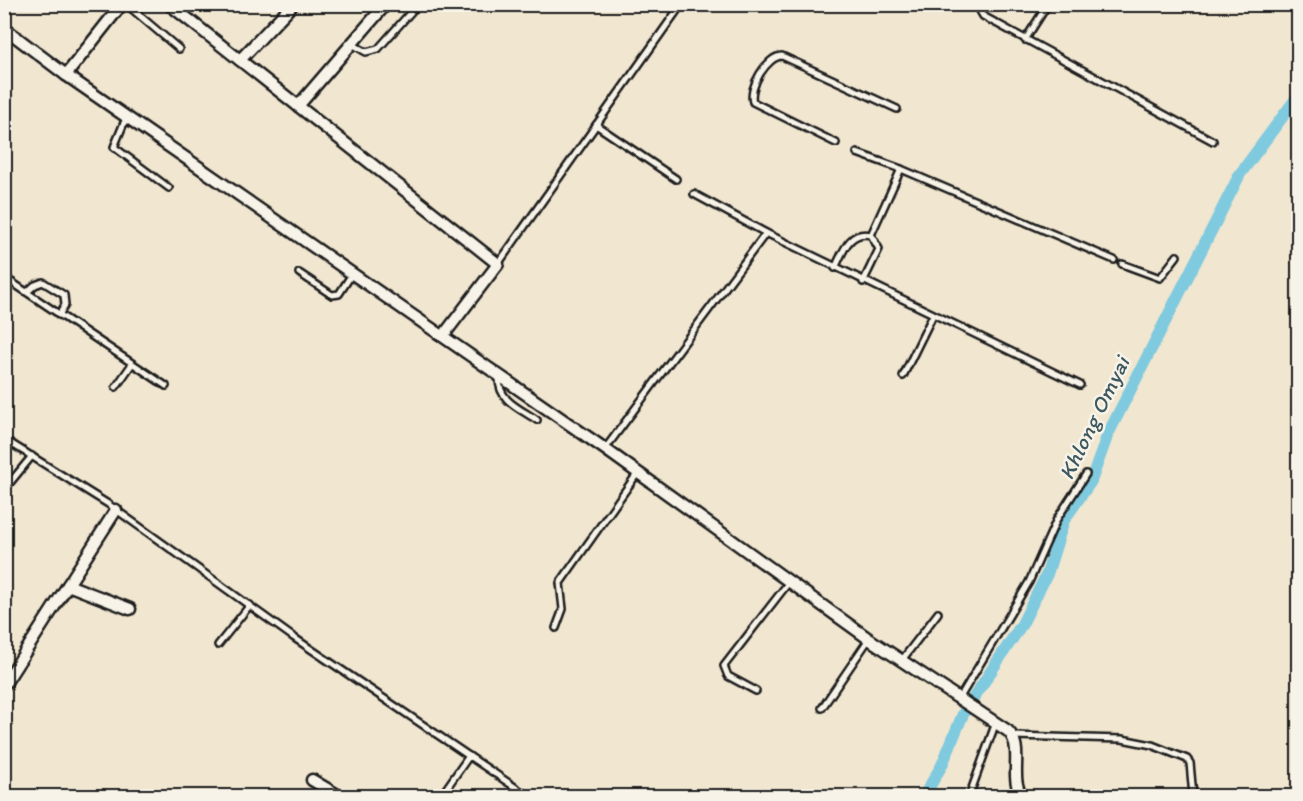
<svg xmlns="http://www.w3.org/2000/svg" width="1303" height="801" font-family="Itim,sans-serif">
<style>
.lines{fill:none;stroke-linecap:round;stroke-linejoin:round}
.canal{stroke:#7fcade;stroke-width:12}
.service-casing{stroke:#1c1c1c;stroke-width:10}
.minor-casing{stroke:#1c1c1c;stroke-width:15}
.service{stroke:#f7f3e8;stroke-width:5}
.minor{stroke:#f7f3e8;stroke-width:10}
.labels{text-anchor:middle;dominant-baseline:central;stroke-width:5;stroke-linejoin:round;paint-order:stroke}
.water-label{font-size:22px;font-style:italic;fill:#3f5960;stroke:#f7f3e8}
</style>
<rect width="100%" height="100%" fill="#f1e6d0"/>
<filter id="ink" filterUnits="userSpaceOnUse"><feTurbulence type="fractalNoise" baseFrequency=".0167" numOctaves="2"/><feDisplacementMap in="SourceGraphic" scale="12" xChannelSelector="R" yChannelSelector="G"/><feConvolveMatrix kernelMatrix="1 2 1 2 8 2 1 2 1" color-interpolation-filters="sRGB"/></filter>
<g filter="url(#ink)">
<g class="lines">
<polyline class="canal" points="924,796 942,765 963,714 1022,624 1047,574 1064,520 1091,481 1108,434 1240,174 1298,96"/>
<defs>
<g id="service">
<polyline points="126,4 179,49"/>
<polyline points="983,4 980,11 983,16 1213,141"/>
<polyline points="1025,40 1048,4"/>
<polyline points="352,44 366,52 378,49 418,4"/>
<polyline points="126,118 114,147 169,188"/>
<polyline points="596,125 676,179"/>
<path d="M 836,143 L 753,102 C 748,88 767,56 782,56 L 897,109"/>
<polyline points="857,153 901,169"/>
<polyline points="694,194 766,233"/>
<polyline points="871,235 901,169 1114,260"/>
<polyline points="498,264 681,5"/>
<polyline points="1122,264 1160,278 1177,256"/>
<path d="M 835,268 C 843,252 849,230 871,235 L 879,249 L 863,282"/>
<polyline points="299,273 332,295 339,294 352,274"/>
<polyline points="4,277 166,386"/>
<polyline points="27,292 35,285 43,282 64,295 65,305 59,315"/>
<polyline points="903,376 933,315"/>
<path d="M 499,377 C 498,401 519,408 537,420"/>
<polyline points="116,387 132,364"/>
<polyline points="4,439 108,504 293,637 528,796"/>
<polyline points="605,449 766,233 1080,385"/>
<polyline points="4,490 32,456"/>
<polyline points="556,628 563,609 560,583 637,474"/>
<polyline points="218,645 250,605"/>
<polyline points="902,660 938,613"/>
<polyline points="756,691 728,676 724,666 789,582"/>
<polyline points="959,699 1029,582 1057,519 1086,474"/>
<polyline points="822,708 869,639"/>
<polyline points="1013,736 1122,739 1152,745 1187,759 1190,763 1193,796"/>
<polyline points="971,791 995,725"/>
<polyline points="441,796 469,756"/>
</g>
<g id="minor">
<polyline points="169,4 498,264 443,336"/>
<path d="M 4,28 L 66,75 L 605,449 L 869,639 L 1008,731 C 1025,748 1008,777 1022,796"/>
<polyline points="240,60 293,4"/>
<polyline points="66,75 122,4"/>
<polyline points="298,106 386,4"/>
<polyline points="68,585 130,609"/>
<polyline points="4,685 116,510"/>
<polyline points="312,780 339,796"/>
</g>
</defs>
<use href="#service" class="service-casing"/>
<use href="#minor" class="minor-casing"/>
<use href="#service" class="service"/>
<use href="#minor" class="minor"/>
</g>
</g>
<g class="labels">
<g class="water-label">
<text transform="translate(1094 418) rotate(-64)">Khlong Omyai</text>
</g>
</g>
<rect width="1303" height="801" fill="none" stroke="#f7f3e8" stroke-width="24"/>
<rect x="12" y="12" width="1279" height="777" fill="none" stroke="#1c1c1c" stroke-width="2" filter="url(#ink)"/>
</svg>
